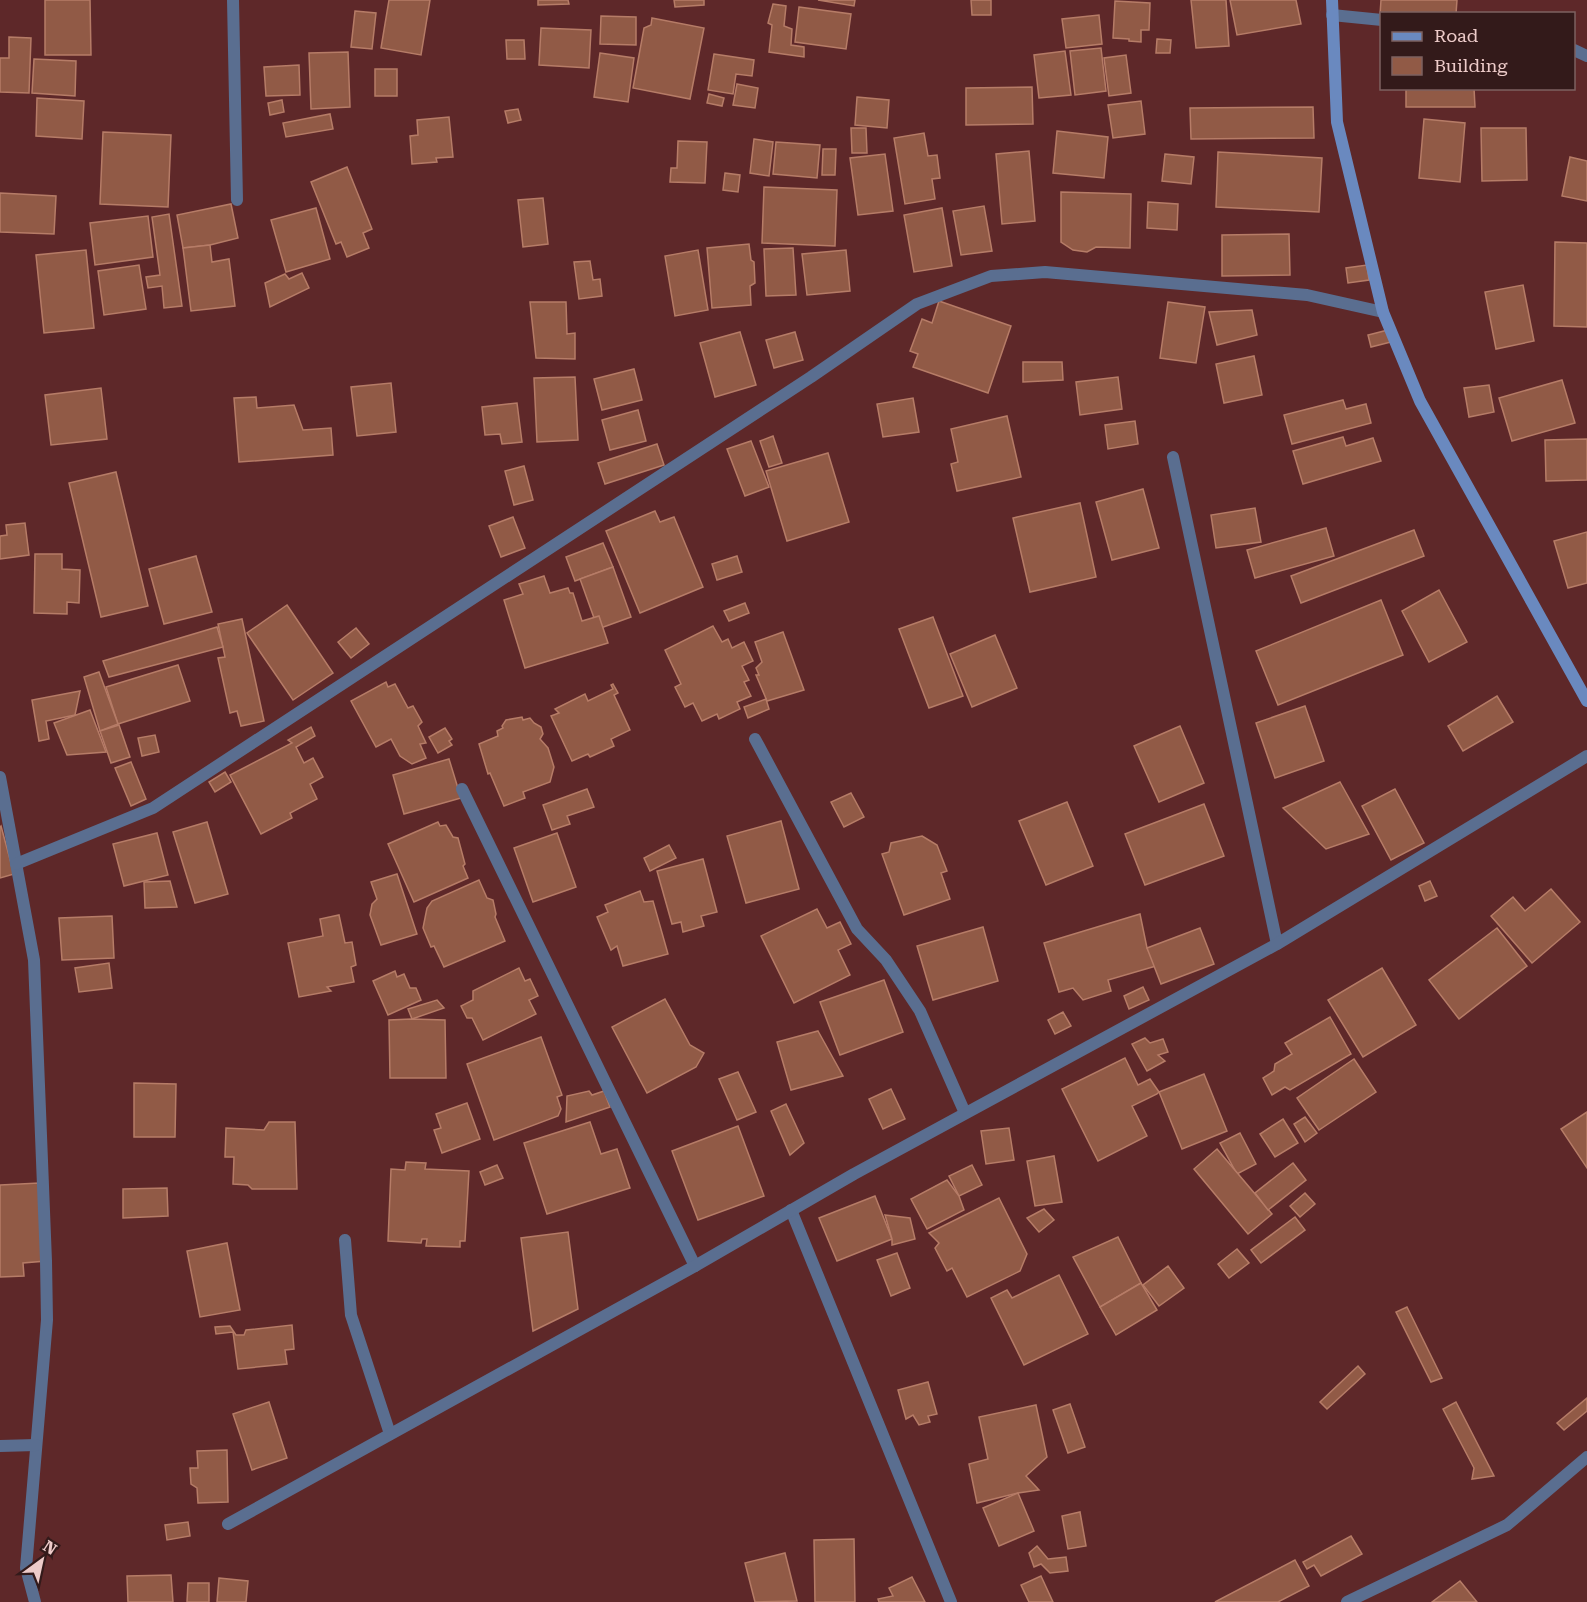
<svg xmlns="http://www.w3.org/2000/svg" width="1587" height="1602" font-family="'Roboto Serif',serif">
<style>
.building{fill:#915a46;stroke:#b67c67;stroke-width:1.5}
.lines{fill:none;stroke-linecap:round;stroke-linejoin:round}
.street{stroke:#5a6e90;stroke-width:12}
.secondary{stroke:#6a89bf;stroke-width:12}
</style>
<rect width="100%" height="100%" fill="#5e2829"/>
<g class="building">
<polygon points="45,0 90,0 91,55 45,55"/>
<polygon points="389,0 430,0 421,55 381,48"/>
<polygon points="538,0 568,0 569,4 538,5"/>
<polygon points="674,0 704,0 704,5 675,7"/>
<polygon points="818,0 855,0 854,6"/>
<polygon points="971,0 991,0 991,15 972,15"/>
<polygon points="1191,0 1226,0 1229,46 1196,48"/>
<polygon points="1230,0 1296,0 1301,24 1237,35"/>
<polygon points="1381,0 1457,0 1456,14 1382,14 1380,15"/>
<polygon points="1115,1 1150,3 1149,30 1141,30 1141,42 1129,41 1129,39 1113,38"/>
<polygon points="773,4 786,6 784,26 792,29 791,45 804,47 804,57 769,52 772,25 768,23"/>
<polygon points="799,7 851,14 846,49 795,42"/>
<polygon points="355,11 376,13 372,49 351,47"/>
<polygon points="1099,15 1102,44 1066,48 1062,19"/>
<polygon points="601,16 636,17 636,45 600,44"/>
<polygon points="652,18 704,28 690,99 633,88 644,28 651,25"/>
<polygon points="541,28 591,30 589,68 539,65"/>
<polygon points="9,37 31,38 29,93 0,92 0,58 9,58"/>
<polygon points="1157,39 1171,40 1170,53 1156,53"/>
<polygon points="506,40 524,40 525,59 507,59"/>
<polygon points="1101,48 1106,91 1075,95 1070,51"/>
<polygon points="1065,51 1071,95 1039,98 1034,55"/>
<polygon points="348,52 350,107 311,109 309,53"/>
<polygon points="600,53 634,58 628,102 594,97"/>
<polygon points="714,54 754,60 752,76 736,74 733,94 708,90"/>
<polygon points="1126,55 1131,93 1109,96 1104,58"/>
<polygon points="34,59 76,61 75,96 32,93"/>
<polygon points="299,65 300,95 266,96 264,67"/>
<rect x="375" y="69" width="22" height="27"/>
<polygon points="737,84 758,88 755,108 733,105"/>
<polygon points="1032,87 1033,124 966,125 966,88"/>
<polygon points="1406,88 1474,88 1475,107 1406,107"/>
<polygon points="709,94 724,98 722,106 707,103"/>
<polygon points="857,97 889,100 887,128 855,125"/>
<polygon points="37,98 84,101 82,139 36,136"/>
<polygon points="282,100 284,112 270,115 268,103"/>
<polygon points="1141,101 1145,134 1113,138 1108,105"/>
<polygon points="1313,107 1314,138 1191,139 1190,108"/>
<polygon points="518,109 521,120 508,123 505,111"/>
<polygon points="330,114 333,129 286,137 283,123"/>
<polygon points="449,117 453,157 436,158 437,162 412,164 410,136 418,135 417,120"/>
<polygon points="1424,119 1465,123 1460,182 1419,178"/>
<polygon points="851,128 866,128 867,153 852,153"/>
<polygon points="1481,128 1526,128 1527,180 1482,181"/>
<polygon points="1057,131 1108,137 1104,178 1053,173"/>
<polygon points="103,132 171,135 168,207 100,204"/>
<polygon points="924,133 928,156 937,155 940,178 932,179 935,199 905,204 894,138"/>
<polygon points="754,139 773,142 769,176 750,173"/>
<polygon points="678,141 707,142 705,183 670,182 671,168 677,168"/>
<polygon points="776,142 820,145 817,178 773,174"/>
<polygon points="823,149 836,149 835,175 822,175"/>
<polygon points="1029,151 1035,221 1002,224 996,154"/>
<polygon points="1218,152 1322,158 1319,212 1216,207"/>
<polygon points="885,154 893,211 858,215 850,158"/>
<polygon points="1165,154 1194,157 1191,184 1162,181"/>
<polygon points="1570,157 1587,161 1587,201 1562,196"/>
<polygon points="347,167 372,229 363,233 369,248 347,257 341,242 336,244 311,182"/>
<polygon points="725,173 740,175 738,192 723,190"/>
<polygon points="764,187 837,190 835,246 762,243"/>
<polygon points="1061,192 1131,194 1130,248 1096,247 1087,252 1073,250 1061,242"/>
<polygon points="0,193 56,196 54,234 0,232"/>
<polygon points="543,198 548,244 523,247 518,200"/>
<polygon points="1148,202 1178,204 1177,230 1147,228"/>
<polygon points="231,204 238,238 210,245 183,248 177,215"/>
<polygon points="984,206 992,251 961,255 953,211"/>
<polygon points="316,208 330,259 286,272 271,220"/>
<polygon points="942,208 952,266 914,272 904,215"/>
<polygon points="169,214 182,306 164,308 162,286 148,288 146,277 160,275 152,217"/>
<polygon points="148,216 153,257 95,265 90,223"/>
<polygon points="1289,234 1290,275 1222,276 1222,235"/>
<polygon points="1555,242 1587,243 1587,327 1554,326"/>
<polygon points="749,244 751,260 754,262 755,283 750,286 751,305 712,308 707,248"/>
<polygon points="210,245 212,262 229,259 235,306 191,311 183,248"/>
<polygon points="793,248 796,295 766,296 764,249"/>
<polygon points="86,250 94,328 44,333 36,255"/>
<polygon points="698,250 708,310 675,316 665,256"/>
<polygon points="846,250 850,291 807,295 802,254"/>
<polygon points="590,261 593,280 600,279 602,296 579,299 574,262"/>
<polygon points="139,265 146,309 104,315 98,271"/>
<polygon points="1367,265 1369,280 1348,283 1346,268"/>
<polygon points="302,273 309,288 270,307 265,283 285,274 289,279"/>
<polygon points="1523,285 1534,341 1496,349 1485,292"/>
<polygon points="939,301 1011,326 988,393 913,367 918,354 910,351 922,319 932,323"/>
<polygon points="530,302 566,302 567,334 575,333 575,359 536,358"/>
<polygon points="1168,302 1205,307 1196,363 1160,358"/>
<polygon points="1252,310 1257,335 1217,345 1209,312"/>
<polygon points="1388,330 1391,342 1371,347 1368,335"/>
<polygon points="740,332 756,385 715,397 700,343"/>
<polygon points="795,332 803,360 774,368 766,340"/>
<polygon points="1254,356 1262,395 1224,403 1216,364"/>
<polygon points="1023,362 1062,362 1063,380 1023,382"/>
<polygon points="634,369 642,400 602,410 594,379"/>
<polygon points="575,377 578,440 537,442 534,378"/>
<polygon points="1118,377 1122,409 1080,415 1076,382"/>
<polygon points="1562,380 1575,423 1512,441 1499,398"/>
<polygon points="391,383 396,432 357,436 351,387"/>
<polygon points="1489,385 1494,412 1469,417 1464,388"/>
<polygon points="101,388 107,439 51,445 45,395"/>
<polygon points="256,397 257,408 294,405 303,430 331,428 333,455 239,462 234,398"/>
<polygon points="913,398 919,432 883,437 877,404"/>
<polygon points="1343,400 1346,409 1366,404 1371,423 1292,444 1284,415"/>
<polygon points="517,403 522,442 502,444 500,434 485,435 482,407"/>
<polygon points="638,410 646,441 610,450 602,420"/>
<polygon points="1007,416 1021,477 957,491 951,464 958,462 951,429"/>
<polygon points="1135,421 1138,444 1108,449 1105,425"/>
<polygon points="773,436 782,463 769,467 760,441"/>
<polygon points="1343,437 1346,446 1373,438 1381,461 1303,484 1293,451"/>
<polygon points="1587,439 1587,480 1546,481 1545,440"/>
<polygon points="751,441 769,487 745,496 727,449"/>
<polygon points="657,444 664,465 605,484 598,463"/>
<polygon points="828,453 849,522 787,541 766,471"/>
<polygon points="524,466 533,500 514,505 505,471"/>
<polygon points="116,472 148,606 101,617 69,483"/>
<polygon points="1143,489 1159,548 1112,560 1096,502"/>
<polygon points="1080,503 1096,577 1030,592 1013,518"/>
<polygon points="1255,508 1261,542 1216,548 1211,515"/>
<polygon points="655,511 660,522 674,517 703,587 640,613 606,531"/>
<polygon points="513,517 525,548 501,557 489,526"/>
<polygon points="25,523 29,555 0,559 0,536 7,535 6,525"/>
<polygon points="1326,528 1334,556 1255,578 1247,550"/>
<polygon points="1414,530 1424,556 1301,603 1291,576"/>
<polygon points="1587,532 1587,583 1568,588 1554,541"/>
<polygon points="603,543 613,567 575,581 566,557"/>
<polygon points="35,554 62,554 62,569 80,570 79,603 67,602 67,614 34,613"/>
<polygon points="196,556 212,612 164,624 149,569"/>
<polygon points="737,556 742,572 717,580 712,564"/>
<polygon points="613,567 631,617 598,629 580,579"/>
<polygon points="544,576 550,593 568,588 570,593 573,593 582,621 599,616 608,643 525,668 504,600 523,594 519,584"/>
<polygon points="1439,590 1467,642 1429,662 1402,611"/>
<polygon points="1381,600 1403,655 1278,705 1256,651"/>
<polygon points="745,603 749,613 729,621 724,611"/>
<polygon points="287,605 333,673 293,700 247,633"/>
<polygon points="933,617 963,696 929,708 899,629"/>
<polygon points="242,619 264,721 241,726 237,711 230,713 218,658 225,657 218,624"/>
<polygon points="713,626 722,642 728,639 732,648 744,642 753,661 742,666 749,680 744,682 751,696 737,702 740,709 719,719 717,714 702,721 693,703 685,707 675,687 681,684 665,650"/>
<polygon points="217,627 223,647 109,677 103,661"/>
<polygon points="356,628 369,644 351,658 338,642"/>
<polygon points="783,632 804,690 767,701 756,675 759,675 756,668 762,662 755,642"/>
<polygon points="995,635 1017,688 972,707 950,654"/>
<polygon points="178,665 190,701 118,724 106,687"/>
<polygon points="99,672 118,724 100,731 84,677"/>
<polygon points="386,682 388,687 395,684 408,708 413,706 422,722 418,726 426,743 420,744 426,758 412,764 400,756 391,739 376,747 351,701"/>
<polygon points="613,684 618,693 614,695 630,730 611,739 614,746 590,757 588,754 572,761 551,716 559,713 555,709 585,694 588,701 613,689 611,685"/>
<polygon points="80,691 75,715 46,721 49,739 39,741 32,700"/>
<polygon points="1497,696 1513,722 1463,751 1448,726"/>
<polygon points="766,699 769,709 748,718 744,707"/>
<polygon points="1305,706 1324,761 1275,778 1256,723"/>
<polygon points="90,710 106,752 67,755 54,723"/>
<polygon points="522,717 523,720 530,718 534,723 541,727 543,734 540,739 548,748 554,767 550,782 523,792 525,798 504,806 490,773 488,774 479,744 498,736 497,731 503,728 502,726 506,720"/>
<polygon points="119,725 130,757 111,763 100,731"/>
<polygon points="1180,726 1204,783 1159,802 1134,746"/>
<polygon points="311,727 315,736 296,747 304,763 313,758 323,777 310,784 317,799 290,813 292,818 261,834 230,775 292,743 288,740"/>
<polygon points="445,728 452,739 449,741 452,745 438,753 429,737"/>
<polygon points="155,735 159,752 142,756 138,738"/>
<polygon points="449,759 461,798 404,814 393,775"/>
<polygon points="131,762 146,799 131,806 115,768"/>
<polygon points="225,772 231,782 215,792 209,782"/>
<polygon points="1340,782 1369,834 1326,849 1283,808"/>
<polygon points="587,789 594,807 567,816 570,824 552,830 543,805"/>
<polygon points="1395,789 1424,843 1391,860 1362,806"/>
<polygon points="851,793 864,817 844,827 831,802"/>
<polygon points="1067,802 1093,866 1046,885 1019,821"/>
<polygon points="1204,804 1224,856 1145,885 1125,834"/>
<polygon points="781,821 799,889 746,903 727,836"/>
<polygon points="207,822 228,894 195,903 173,832"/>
<polygon points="438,822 440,826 446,825 453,837 458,838 465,864 463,866 468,878 414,902 388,844"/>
<polygon points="1,826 14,874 0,878 0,827"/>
<polygon points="157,833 168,875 124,886 113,844"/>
<polygon points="557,833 576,887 533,902 514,848"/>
<polygon points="922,836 937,845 947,871 941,873 950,899 904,915 882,854 889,852 891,843"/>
<polygon points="669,845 676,858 650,871 644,858"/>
<polygon points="703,859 717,912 701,916 704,926 683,932 681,922 672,924 657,871"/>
<polygon points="397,874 417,934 381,945 370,915 372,904 377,899 371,882"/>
<polygon points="479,880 487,898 493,900 496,914 495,917 505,941 444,967 434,946 431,947 423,928 427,908 432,901"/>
<polygon points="170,881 177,907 145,908 144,882"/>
<polygon points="1430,881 1437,896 1425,901 1419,886"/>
<polygon points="1551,889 1580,922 1532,963 1491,916 1513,897 1525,911"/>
<polygon points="640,891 644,902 653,901 668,954 623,966 617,946 611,950 597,917 608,912 605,905"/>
<polygon points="817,909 827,928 840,922 851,944 838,950 850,975 794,1003 761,936"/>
<polygon points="1140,914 1147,948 1156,966 1108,980 1111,991 1083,1000 1073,988 1059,992 1044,943"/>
<polygon points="339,915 345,943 352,942 356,965 351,967 354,982 327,987 331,991 299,997 288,943 323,936 320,919"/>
<polygon points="112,916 114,958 62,960 59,918"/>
<polygon points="983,927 998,981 933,1000 917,946"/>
<polygon points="1200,928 1214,964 1161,984 1147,948"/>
<polygon points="1497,928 1527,966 1459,1019 1429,980"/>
<polygon points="109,963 112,988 79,992 75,968"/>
<polygon points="519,968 525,981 530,979 538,996 529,1000 536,1014 483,1040 472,1018 467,1018 461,1006 473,1000 473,991"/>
<polygon points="1382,968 1416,1025 1363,1057 1328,1000"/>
<polygon points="395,971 397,977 404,974 410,988 416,988 421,1000 388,1015 373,981"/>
<polygon points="884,980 903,1032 840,1055 820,1002"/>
<polygon points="1143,987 1149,1000 1129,1009 1124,996"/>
<polygon points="665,999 690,1045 704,1053 696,1067 647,1093 612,1027"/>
<polygon points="437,1000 444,1008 412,1019 408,1009"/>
<polygon points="1063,1012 1071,1026 1055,1034 1048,1020"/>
<polygon points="1330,1017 1351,1054 1290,1090 1285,1087 1272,1095 1263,1078 1274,1071 1275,1064 1292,1054 1285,1043"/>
<polygon points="412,1019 445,1020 446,1078 390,1078 389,1020"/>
<polygon points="818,1031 843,1076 791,1090 777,1042"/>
<polygon points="541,1037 562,1095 557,1097 561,1109 558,1116 494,1140 467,1064"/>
<polygon points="1145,1038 1150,1043 1163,1039 1168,1052 1158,1055 1165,1061 1147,1071 1132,1044"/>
<polygon points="1125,1058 1138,1085 1150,1079 1159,1092 1157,1094 1132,1106 1147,1136 1098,1161 1062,1089"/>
<polygon points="1354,1059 1376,1092 1319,1130 1297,1098"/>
<polygon points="738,1072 756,1112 737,1120 719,1079"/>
<polygon points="1204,1074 1227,1131 1182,1149 1159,1092"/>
<polygon points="134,1083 176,1084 175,1137 134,1137"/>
<polygon points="891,1089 905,1119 883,1129 869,1099"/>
<polygon points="589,1091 592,1095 604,1091 610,1107 566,1122 567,1096"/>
<polygon points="467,1103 480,1139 442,1153 434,1130 441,1128 436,1114"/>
<polygon points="786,1104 804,1143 790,1155 771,1111"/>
<polygon points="1587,1112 1587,1168 1561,1129"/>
<polygon points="1305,1117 1317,1133 1305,1142 1294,1124"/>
<polygon points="1283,1119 1298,1143 1275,1157 1260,1134"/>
<polygon points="269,1122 295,1122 297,1189 252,1189 248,1185 233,1184 234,1157 225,1157 226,1128 264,1130"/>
<polygon points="590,1122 601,1154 617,1149 630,1188 547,1214 524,1143"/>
<polygon points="738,1126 764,1196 698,1220 672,1151"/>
<polygon points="1009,1128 1014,1160 986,1164 981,1131"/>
<polygon points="1240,1133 1256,1164 1237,1174 1220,1143"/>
<polygon points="1217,1149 1272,1214 1248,1234 1194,1169"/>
<polygon points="1054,1156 1062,1202 1035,1206 1027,1161"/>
<polygon points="406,1162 426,1163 425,1169 469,1171 465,1241 460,1241 460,1247 426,1246 427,1239 422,1239 421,1243 388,1241 391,1169 405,1170"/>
<polygon points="1293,1163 1306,1180 1268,1210 1255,1193"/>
<polygon points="497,1165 503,1178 485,1185 480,1172"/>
<polygon points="972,1165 982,1185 959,1196 949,1176"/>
<polygon points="947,1180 959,1196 964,1210 927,1229 911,1199"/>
<polygon points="39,1183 46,1261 23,1263 24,1276 0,1277 0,1185"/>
<polygon points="167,1188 168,1216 123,1218 123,1189"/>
<polygon points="1305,1193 1315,1204 1300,1217 1290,1206"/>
<polygon points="875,1196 892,1239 837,1261 819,1218"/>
<polygon points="999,1198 1027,1254 1020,1271 967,1297 952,1268 947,1271 935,1248 939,1243 929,1233"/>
<polygon points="1044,1209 1054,1220 1039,1232 1027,1218"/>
<polygon points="885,1215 910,1218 915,1239 892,1245 892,1239"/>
<polygon points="1295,1217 1305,1230 1261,1263 1251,1250"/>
<polygon points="568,1232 578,1309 533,1331 521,1238"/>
<polygon points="1118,1237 1141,1283 1100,1307 1073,1257"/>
<polygon points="227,1243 240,1310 200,1317 187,1251"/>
<polygon points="1237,1249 1249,1263 1229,1278 1218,1264"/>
<polygon points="897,1253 910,1288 891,1296 877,1260"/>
<polygon points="1168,1266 1184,1288 1159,1306 1143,1285"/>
<polygon points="1059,1275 1088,1334 1024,1365 991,1298 1007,1290 1012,1298"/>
<polygon points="1141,1283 1157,1310 1116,1335 1100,1307"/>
<polygon points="1407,1307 1442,1378 1431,1382 1396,1312"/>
<polygon points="292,1325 294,1349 285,1350 287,1364 238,1369 233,1332 216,1334 215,1327 230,1326 236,1335 244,1335 246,1330"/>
<polygon points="1358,1366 1365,1374 1327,1409 1320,1402"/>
<polygon points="928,1382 937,1414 928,1416 930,1422 919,1425 913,1415 906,1419 898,1390"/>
<polygon points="1587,1398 1587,1411 1564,1430 1557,1423"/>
<polygon points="269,1402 287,1458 252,1470 233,1414"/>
<polygon points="1456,1402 1494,1476 1472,1479 1474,1468 1443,1409"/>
<polygon points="1070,1404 1085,1447 1068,1453 1053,1410"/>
<polygon points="1036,1405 1047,1457 1026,1476 1039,1490 1018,1493 977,1503 969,1464 988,1459 979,1417"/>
<polygon points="227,1450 228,1502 198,1503 197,1488 191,1484 190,1468 198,1468 197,1451"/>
<polygon points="1018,1493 1034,1531 999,1546 983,1508"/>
<polygon points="1080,1512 1086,1546 1068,1549 1062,1516"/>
<polygon points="188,1522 190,1536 167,1540 165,1525"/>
<polygon points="1351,1536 1362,1554 1321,1576 1314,1565 1307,1569 1303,1562"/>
<polygon points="854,1539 855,1602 815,1602 814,1540"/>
<polygon points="1037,1546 1048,1559 1066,1557 1068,1571 1050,1573 1041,1564 1034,1567 1029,1553"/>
<polygon points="785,1553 797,1601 755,1602 745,1563"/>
<polygon points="1295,1560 1309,1586 1278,1602 1215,1602"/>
<polygon points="171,1575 173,1602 128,1602 127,1576"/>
<polygon points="1041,1576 1053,1602 1029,1602 1021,1585"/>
<polygon points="912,1577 925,1602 879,1602 878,1599 893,1596 889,1588"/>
<polygon points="219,1578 248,1581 246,1602 217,1602"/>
<polygon points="1460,1581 1477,1602 1432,1602"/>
<polygon points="188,1583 209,1583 209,1602 187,1602"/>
</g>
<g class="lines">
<g class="street">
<polyline points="233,0 237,200"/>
<polyline points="1332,15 1382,20"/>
<polyline points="1574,50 1587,56"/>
<polyline points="1173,457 1277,944"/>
<polyline points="755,739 857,929 886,960 920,1011 965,1113"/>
<polyline points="0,777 34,960 46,1261 47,1320 26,1568 35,1602"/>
<polyline points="462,789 695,1266"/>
<polyline points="16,864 153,808 811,377 917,304 991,276 1045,272 1307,295 1383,312"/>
<polyline points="791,1210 951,1602"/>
<polyline points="345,1240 351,1315 390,1434"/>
<polyline points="0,1446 36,1445"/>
<polyline points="228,1524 695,1266 854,1174 1277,944 1587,756"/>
<polyline points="1347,1602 1507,1525 1587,1457"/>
</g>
<polyline class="secondary" points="1332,0 1337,122 1383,312 1420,401 1587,701"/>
</g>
<rect x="1380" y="12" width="195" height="78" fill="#331a1a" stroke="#7d6160" stroke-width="1.5"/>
<rect x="1392" y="32" width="30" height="9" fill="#6a89bf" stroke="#7d6160" stroke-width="1.5"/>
<text x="1434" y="42" font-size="18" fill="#edcbc9">Road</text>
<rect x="1392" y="57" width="30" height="18" fill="#915a46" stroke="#7d6160" stroke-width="1.5"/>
<text x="1434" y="72" font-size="18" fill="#edcbc9">Building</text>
<g transform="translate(42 1560) rotate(33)" stroke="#331a1a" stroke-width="4.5" paint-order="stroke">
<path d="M0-4.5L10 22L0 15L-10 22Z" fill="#edcbc9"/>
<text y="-9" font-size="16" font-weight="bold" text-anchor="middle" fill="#edcbc9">N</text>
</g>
</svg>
